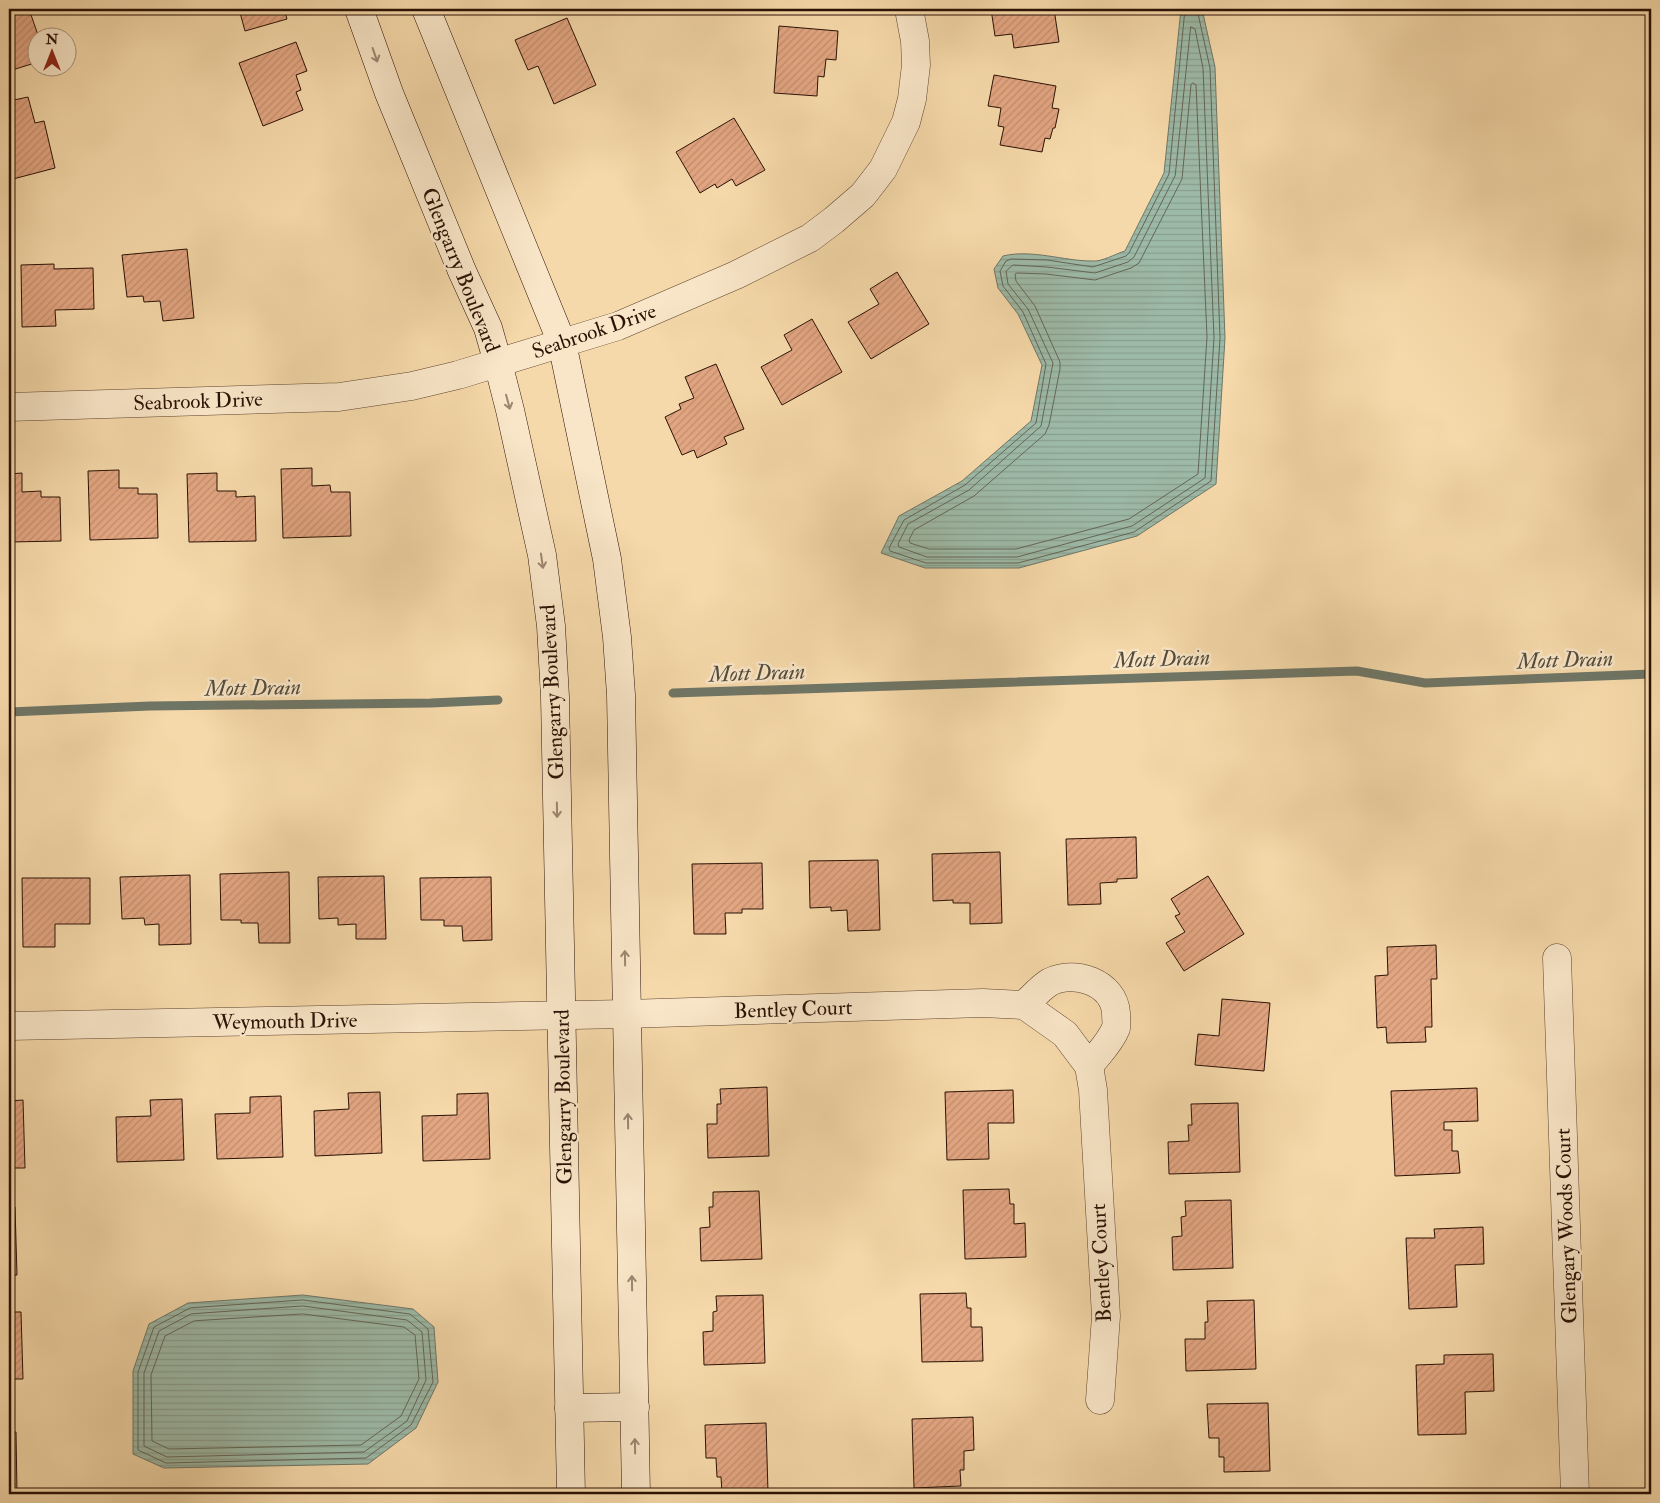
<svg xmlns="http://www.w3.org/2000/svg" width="1660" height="1503" font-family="'IM FELL Double Pica',serif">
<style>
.water{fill:url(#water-rules);stroke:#6f7666}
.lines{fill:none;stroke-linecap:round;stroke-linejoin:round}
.shore{stroke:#646656;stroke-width:1}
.stream{stroke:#6f7666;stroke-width:9}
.building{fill:url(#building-hatch);stroke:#2a1104}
.street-casing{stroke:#5d432e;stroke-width:29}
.secondary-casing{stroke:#2a1104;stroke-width:29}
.street{stroke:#f9e6c8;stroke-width:28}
.secondary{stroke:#f9e6c8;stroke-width:28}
.oneway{stroke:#9c8670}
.labels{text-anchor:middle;stroke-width:5;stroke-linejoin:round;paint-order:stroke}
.street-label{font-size:21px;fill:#2a1104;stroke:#f9e6c8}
.water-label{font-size:22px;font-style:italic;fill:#524c3d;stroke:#f9e6c8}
</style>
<defs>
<pattern id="water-rules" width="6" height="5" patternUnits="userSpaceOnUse" patternTransform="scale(1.25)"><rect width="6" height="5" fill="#9dbaa8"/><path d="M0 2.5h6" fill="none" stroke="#879f8f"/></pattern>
<pattern id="building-hatch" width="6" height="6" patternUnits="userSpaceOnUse" patternTransform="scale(1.25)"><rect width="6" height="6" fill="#e3a682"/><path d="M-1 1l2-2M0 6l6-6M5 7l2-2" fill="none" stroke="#c38e6f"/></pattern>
</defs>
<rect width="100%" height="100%" fill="#f6d9aa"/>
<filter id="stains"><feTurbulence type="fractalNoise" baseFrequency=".004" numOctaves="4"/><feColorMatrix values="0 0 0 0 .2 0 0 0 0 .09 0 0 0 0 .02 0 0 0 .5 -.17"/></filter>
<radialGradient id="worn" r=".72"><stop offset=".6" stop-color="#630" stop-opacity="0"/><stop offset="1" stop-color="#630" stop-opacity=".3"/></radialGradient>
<g class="water">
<path d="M 1181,9 L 1202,9 L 1215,67 L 1225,338 L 1216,484 L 1137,536 L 1019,568 L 925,568 L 881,553 L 899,516 L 962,481 L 1031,421 L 1042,365 L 1018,314 L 998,288 L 994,269 L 1003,256 C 1032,249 1063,261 1092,261 C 1102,262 1115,254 1125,251 L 1164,173 Z"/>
<polygon points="303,1295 413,1309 434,1327 438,1382 416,1428 368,1464 164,1468 133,1454 133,1371 149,1324 188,1303"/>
</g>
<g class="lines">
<g class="shore">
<polyline points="1185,9 1169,174 1129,253 1126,256 1093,267 1047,260 1011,259 1006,261 1000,271 1003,286 1023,312 1046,364 1036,423 965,485 904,520 889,548 890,551 926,563 1018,563 1134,532 1211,481 1220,338 1210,68 1197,9"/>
<polygon points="1191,27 1195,29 1203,68 1214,338 1205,478 1132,526 1017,557 927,557 899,547 898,544 908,524 969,490 1041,426 1053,363 1028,309 1008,284 1006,271 1013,265 1047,267 1095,273 1128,262 1134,257 1175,176"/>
<polygon points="1193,83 1196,85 1207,337 1198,474 1129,519 1016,549 929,549 910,543 909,540 914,530 974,496 1045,434 1049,425 1060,369 1060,362 1035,306 1016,281 1015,274 1017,273 1046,274 1095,280 1131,268 1139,263 1182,179 1191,85"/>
<polygon points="303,1300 410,1314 428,1329 433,1382 411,1425 366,1458 166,1463 138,1450 138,1372 154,1327 190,1308"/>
<polygon points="303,1306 407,1320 422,1332 426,1380 407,1421 364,1452 167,1457 144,1446 144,1373 159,1331 191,1314"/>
<polygon points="303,1314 404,1327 415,1335 419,1379 401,1416 361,1445 169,1449 152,1441 151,1375 165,1336 194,1321"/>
</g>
<g class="stream">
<polyline points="673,693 1357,671 1425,683 1651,674"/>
<polyline points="9,712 150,706 431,703 498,700"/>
</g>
</g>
<g class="building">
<polygon points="9,9 29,9 39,38 38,62 9,71"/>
<polygon points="239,9 284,9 287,19 245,31"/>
<polygon points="991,9 1054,9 1059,42 1014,48 1012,34 995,36"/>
<polygon points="567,18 596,85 554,104 538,66 528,70 515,40"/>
<polygon points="779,26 838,31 836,60 826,59 824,77 818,76 817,96 774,93"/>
<polygon points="296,42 307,71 296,75 301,90 296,92 303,110 263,126 239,63"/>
<polygon points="994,75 1056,86 1052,108 1059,109 1055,128 1053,128 1050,139 1045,138 1042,152 1000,145 1004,127 998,126 1001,108 988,106"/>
<polygon points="28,97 35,123 44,121 55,168 13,179 9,166 9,101"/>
<polygon points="734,118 765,170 736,186 732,179 717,188 715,184 700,193 676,152"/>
<polygon points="187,249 194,318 163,321 160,301 144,302 143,296 127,297 122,255"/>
<polygon points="54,264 54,269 93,268 94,309 55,310 56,326 22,327 21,265"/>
<polygon points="897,272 929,324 871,359 848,322 879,304 870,289"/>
<polygon points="812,319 842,372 782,405 761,367 792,350 784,335"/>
<polygon points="716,364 744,429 724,437 727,444 697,458 694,450 682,455 665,417 681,409 679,404 694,398 685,377"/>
<polygon points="312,468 312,486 330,485 331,492 350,492 351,536 283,538 281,469"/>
<polygon points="119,470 119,488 138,488 138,494 157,494 158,538 90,540 88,471"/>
<polygon points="22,473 22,492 41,491 41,497 60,497 61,541 9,542 9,474"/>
<polygon points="217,473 217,491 236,491 236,497 255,496 256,541 189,542 187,474"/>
<polygon points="1136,837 1137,878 1117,879 1117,882 1100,883 1101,904 1068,905 1066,839"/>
<polygon points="1000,852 1002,923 970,924 970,903 953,903 953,900 933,901 932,854"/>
<polygon points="878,860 880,930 848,931 847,910 831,911 831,907 810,908 809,861"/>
<polygon points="762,863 763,909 742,909 742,913 725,913 726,934 694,934 692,864"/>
<polygon points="289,872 290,943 259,943 258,923 241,923 241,920 221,920 220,874"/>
<polygon points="190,875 191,944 159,945 159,924 145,925 144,918 122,919 120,877"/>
<polygon points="384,876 386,939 356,939 356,924 338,925 338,918 319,919 318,877"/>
<polygon points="1208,876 1244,934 1184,971 1166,943 1185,932 1175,916 1180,914 1171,899"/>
<polygon points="491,877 492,940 463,941 462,926 444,926 444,920 421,920 420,878"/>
<polygon points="22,878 90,878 90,924 55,924 55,947 23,947"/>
<polygon points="1436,945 1437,979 1431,979 1432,1027 1425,1027 1426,1042 1387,1043 1386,1027 1377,1028 1375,976 1388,975 1387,947"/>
<polygon points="1222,999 1270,1003 1264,1071 1195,1065 1198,1034 1219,1036"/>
<polygon points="767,1087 769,1156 708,1158 707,1124 717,1124 717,1104 721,1104 720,1089"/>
<polygon points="1477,1088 1478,1121 1444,1122 1444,1130 1452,1130 1452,1151 1458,1151 1460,1173 1395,1176 1391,1091"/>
<polygon points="1013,1090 1014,1123 988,1123 989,1159 947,1160 945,1092"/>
<polygon points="380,1092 382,1153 315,1156 314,1111 349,1109 348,1093"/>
<polygon points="488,1093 490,1159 423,1161 422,1116 457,1115 457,1094"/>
<polygon points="281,1096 283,1157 217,1159 215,1114 250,1113 250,1097"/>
<polygon points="182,1099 184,1160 117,1162 116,1117 151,1116 150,1100"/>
<polygon points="23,1100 25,1168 9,1168 9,1101"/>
<polygon points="1238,1103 1240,1172 1169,1174 1168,1142 1189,1141 1188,1125 1192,1125 1191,1104"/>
<polygon points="1009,1189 1010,1204 1014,1204 1014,1224 1025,1223 1026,1257 965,1259 963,1190"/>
<polygon points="759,1191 762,1259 701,1261 700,1228 710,1227 709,1207 713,1207 713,1192"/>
<polygon points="1231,1200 1233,1268 1173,1270 1172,1237 1182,1236 1181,1217 1186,1216 1185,1201"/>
<polygon points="9,1207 15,1207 17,1275 9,1276"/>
<polygon points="1483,1227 1484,1264 1455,1265 1457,1307 1409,1309 1406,1238 1435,1238 1434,1229"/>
<polygon points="966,1293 967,1308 971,1308 971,1327 982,1327 983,1361 922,1362 920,1294"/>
<polygon points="763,1295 765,1363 704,1365 703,1332 713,1331 713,1312 717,1311 716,1296"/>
<polygon points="1254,1300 1256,1369 1186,1371 1185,1339 1205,1339 1205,1322 1208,1322 1207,1301"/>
<polygon points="9,1312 21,1312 23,1379 9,1379"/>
<polygon points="1493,1354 1494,1391 1465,1392 1466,1434 1418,1435 1416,1365 1444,1364 1444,1355"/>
<polygon points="1268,1403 1270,1471 1224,1472 1224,1457 1219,1457 1219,1438 1209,1438 1207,1404"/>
<polygon points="973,1417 974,1450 964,1451 964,1470 960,1470 961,1486 914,1488 912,1419"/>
<polygon points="766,1423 768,1492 722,1493 721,1477 717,1477 716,1458 706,1458 705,1425"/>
<polygon points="9,1432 16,1432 17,1494 9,1494"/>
</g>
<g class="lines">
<defs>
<g id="street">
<polyline points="9,407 339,397 412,386 458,375 618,326 736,275 810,238 834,220 863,195 883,169 906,122 912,99 916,65 915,41 909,9"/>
<polyline points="1557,958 1575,1494"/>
<path d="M 1024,1005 C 1032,998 1041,987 1050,982 C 1075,969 1114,983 1116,1013 C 1116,1018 1117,1024 1116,1028 C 1110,1043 1098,1054 1089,1066"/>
<polyline points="9,1026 626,1014 983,1003 1024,1005 1065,1034 1089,1066 1093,1090 1106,1316 1100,1400"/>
</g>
<g id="secondary">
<polyline points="359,9 389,93 462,271 488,328 498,363 510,410 542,555 551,626 555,697 571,1494"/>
<polyline points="426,9 562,343 607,559 617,637 621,695 636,1494"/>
<polyline points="569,1408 635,1407"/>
</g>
</defs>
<use href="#street" class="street-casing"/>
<use href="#secondary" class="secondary-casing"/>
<use href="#street" class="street"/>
<use href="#secondary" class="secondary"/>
</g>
<defs><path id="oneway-shaft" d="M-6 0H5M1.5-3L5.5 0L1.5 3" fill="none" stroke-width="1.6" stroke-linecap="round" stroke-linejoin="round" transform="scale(1.25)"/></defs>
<g class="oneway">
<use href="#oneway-shaft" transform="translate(375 55) rotate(71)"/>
<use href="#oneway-shaft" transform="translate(508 402) rotate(75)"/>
<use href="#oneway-shaft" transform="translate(542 561) rotate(82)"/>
<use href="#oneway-shaft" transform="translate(557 810) rotate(89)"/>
<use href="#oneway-shaft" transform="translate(625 958) rotate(-91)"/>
<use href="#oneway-shaft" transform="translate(628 1121) rotate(-91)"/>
<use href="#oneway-shaft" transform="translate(632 1283) rotate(-91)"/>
<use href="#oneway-shaft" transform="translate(635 1446) rotate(-91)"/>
</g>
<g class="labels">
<g class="street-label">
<text transform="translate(461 270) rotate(68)" y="7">Glengarry Boulevard</text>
<text transform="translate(594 331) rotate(-19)" y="7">Seabrook Drive</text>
<text transform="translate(198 401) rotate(-2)" y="7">Seabrook Drive</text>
<text transform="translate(552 692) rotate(-93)" y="7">Glengarry Boulevard</text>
<text transform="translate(793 1009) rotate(-2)" y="7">Bentley Court</text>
<text transform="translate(285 1021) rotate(-1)" y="7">Weymouth Drive</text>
<text transform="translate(563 1097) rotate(-91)" y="7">Glengarry Boulevard</text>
<text transform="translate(1566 1226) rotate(-92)" y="7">Glengary Woods Court</text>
<text transform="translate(1101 1263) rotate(-93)" y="7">Bentley Court</text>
</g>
<g class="water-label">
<text transform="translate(1162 658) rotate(-2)" y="8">Mott Drain</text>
<text transform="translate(1565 659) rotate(-2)" y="8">Mott Drain</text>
<text transform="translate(757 672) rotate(-2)" y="8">Mott Drain</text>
<text transform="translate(253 687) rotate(-1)" y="8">Mott Drain</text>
</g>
</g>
<rect width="1660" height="1503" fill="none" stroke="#f6d9aa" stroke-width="30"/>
<rect x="10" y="10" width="1640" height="1483" fill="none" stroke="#2a1104" stroke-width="2.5"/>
<rect x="15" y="15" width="1630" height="1473" fill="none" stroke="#2a1104"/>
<g transform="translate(52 52)"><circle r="24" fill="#f9e6c8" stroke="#a6917a"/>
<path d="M0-4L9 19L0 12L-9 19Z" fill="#8f2418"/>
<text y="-8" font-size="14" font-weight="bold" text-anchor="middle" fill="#2a1104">N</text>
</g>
<rect width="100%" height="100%" filter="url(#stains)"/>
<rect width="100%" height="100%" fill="url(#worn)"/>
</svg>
